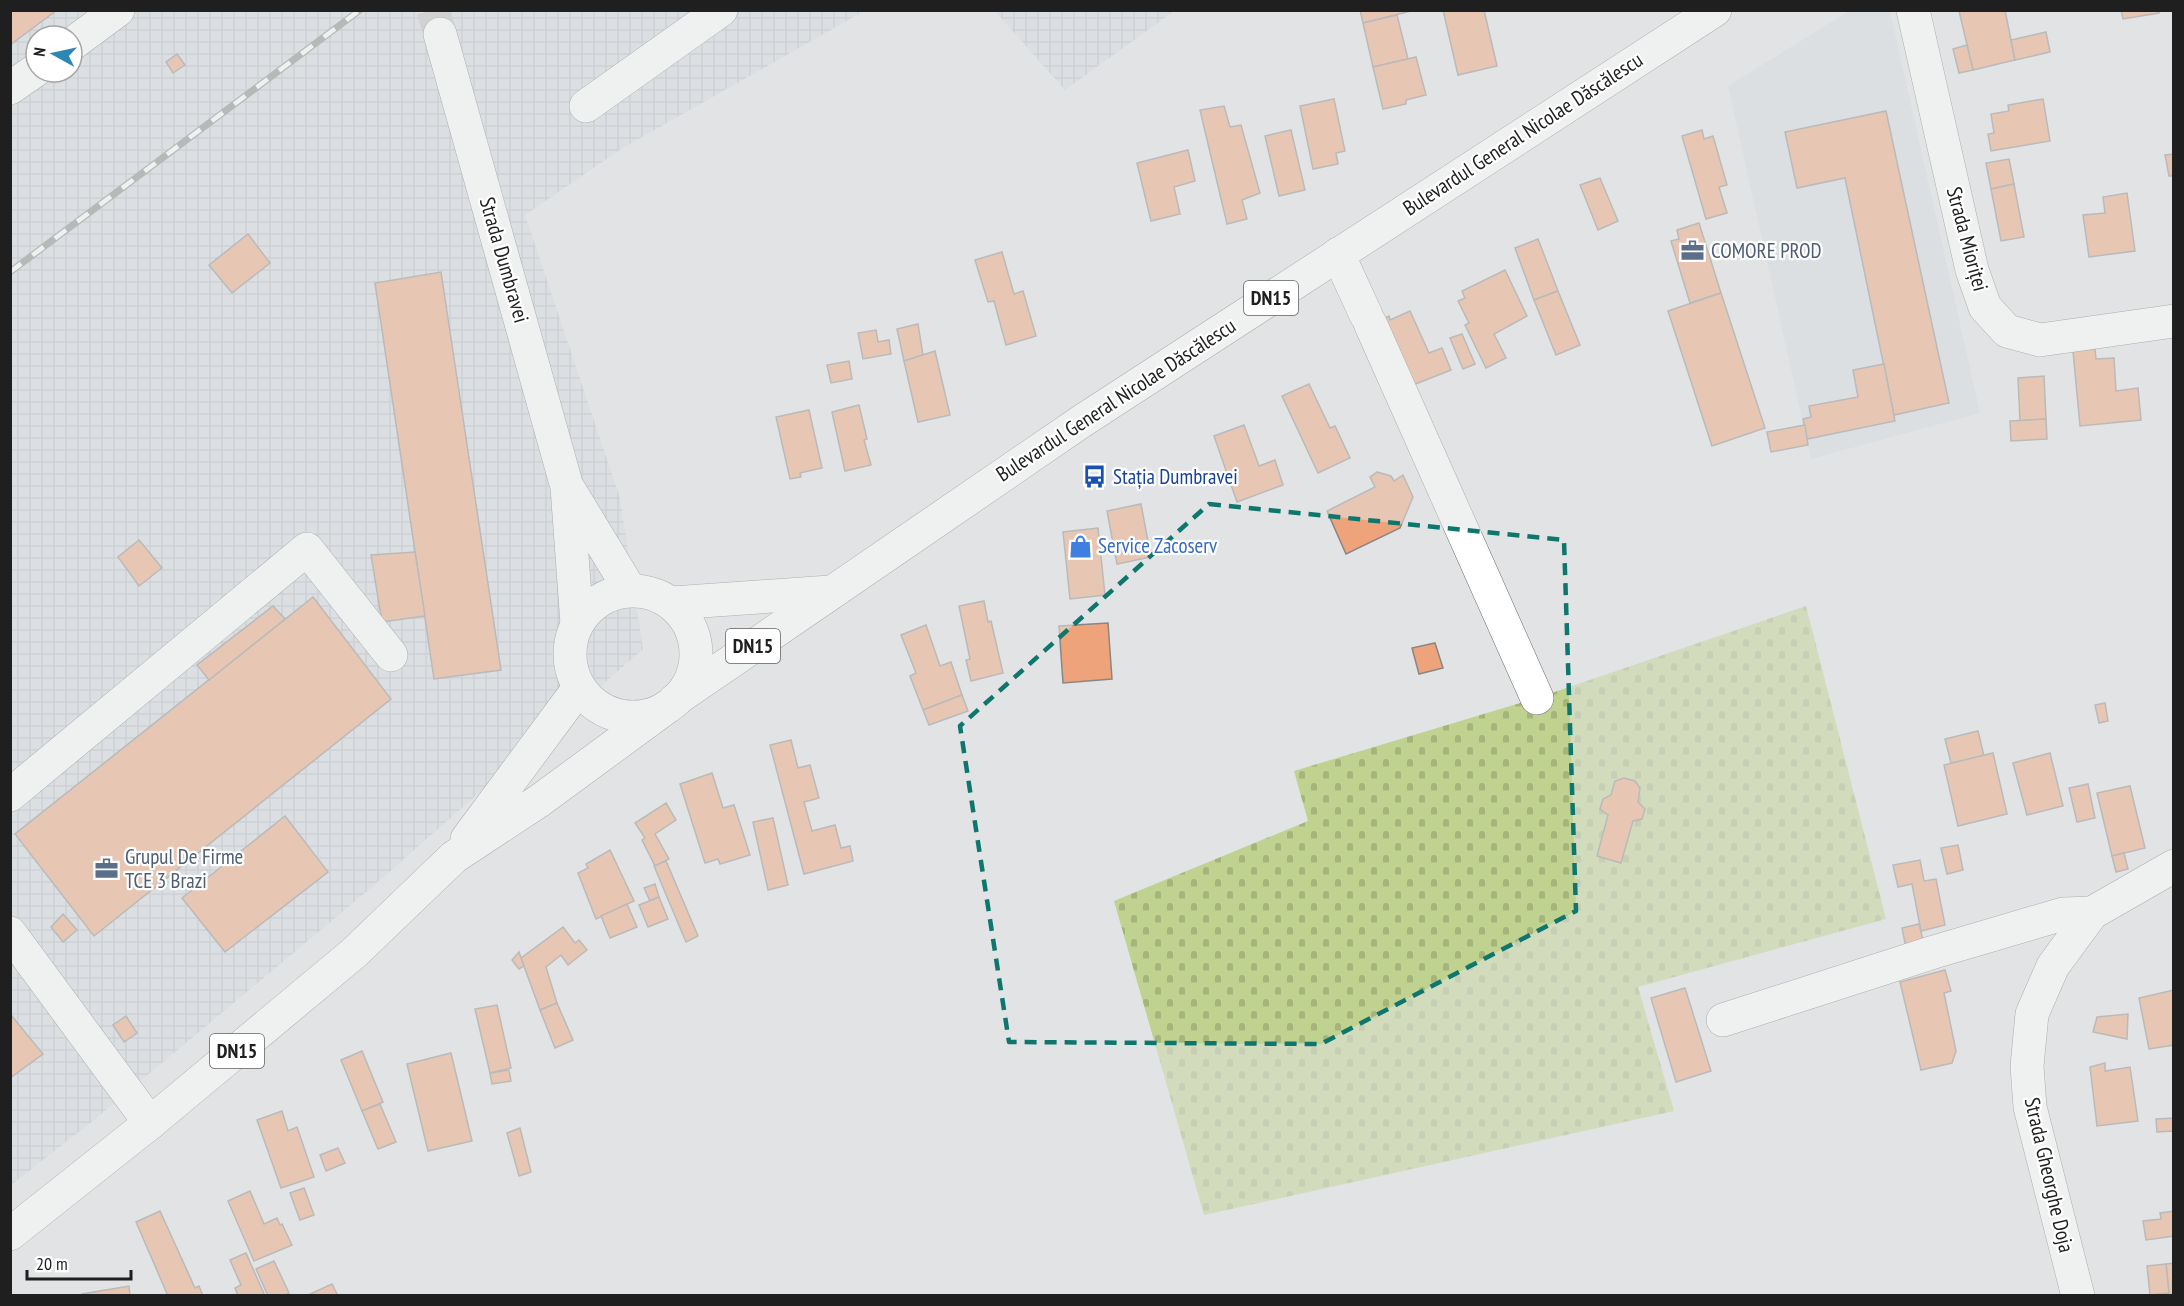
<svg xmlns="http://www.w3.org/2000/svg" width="2184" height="1306" font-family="'PT Sans Narrow',sans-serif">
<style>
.built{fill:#d3d9e1}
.industrial{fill:url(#industrial-grid);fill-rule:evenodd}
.cemetery{fill:url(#cemetery-stones)}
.building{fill:#eea37a;stroke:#888786;stroke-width:1.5}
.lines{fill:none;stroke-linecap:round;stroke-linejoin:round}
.minor-tunnel{stroke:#bbbcbd;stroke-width:33;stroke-dasharray:33 16;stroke-linecap:butt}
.minor-casing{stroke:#6c6d6e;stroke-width:34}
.major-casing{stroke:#6c6d6e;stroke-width:34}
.minor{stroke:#fff;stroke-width:33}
.major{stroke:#fff;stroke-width:33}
.rail-casing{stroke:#848586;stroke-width:7}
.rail{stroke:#fff;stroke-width:4.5;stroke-dasharray:14;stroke-linecap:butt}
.marked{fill:none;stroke:#0f766e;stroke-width:4.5;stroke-dasharray:12 8;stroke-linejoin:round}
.labels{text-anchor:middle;stroke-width:4.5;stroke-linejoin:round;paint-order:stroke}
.shield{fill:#fff;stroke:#626263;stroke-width:1.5}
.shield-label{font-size:20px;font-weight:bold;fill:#1f1f20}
.street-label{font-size:21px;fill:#1f1f20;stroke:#fff}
.service-label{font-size:21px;fill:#4e5e75;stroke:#fff;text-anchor:start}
.transit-label{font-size:21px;fill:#164399;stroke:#fff;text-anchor:start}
.shop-label{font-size:21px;fill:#366cbe;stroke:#fff;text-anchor:start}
</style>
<defs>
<pattern id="industrial-grid" width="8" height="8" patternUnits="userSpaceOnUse" patternTransform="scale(1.5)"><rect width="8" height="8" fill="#d3d9e1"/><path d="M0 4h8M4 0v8" fill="none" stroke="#b5bac1"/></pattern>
<pattern id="cemetery-stones" width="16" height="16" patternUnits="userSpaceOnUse" patternTransform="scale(1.5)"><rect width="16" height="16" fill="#bfd28f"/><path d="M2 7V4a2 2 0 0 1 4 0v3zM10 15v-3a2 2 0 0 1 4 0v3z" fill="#a4b47b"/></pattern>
</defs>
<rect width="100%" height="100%" fill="#e2e3e4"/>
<polygon class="built" points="1849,11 1890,11 1980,413 1811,459 1728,86"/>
<g class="industrial">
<path d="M 11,11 L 864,11 L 621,149 L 525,215 L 620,498 L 643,649 L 372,887 L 94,1120 L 11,1185 ZM 36,36 L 72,36 L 72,72 L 36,72 Z"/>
<polygon points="995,11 1174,11 1065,90"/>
</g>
<polygon class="cemetery" points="1806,606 1886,919 1638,987 1674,1111 1204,1215 1114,901 1308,821 1294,771 1537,698"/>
<g class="building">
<polygon points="10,10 57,10 10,45"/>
<polygon points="1360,10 1415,10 1363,23"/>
<polygon points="1443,10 1484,10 1497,66 1458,75"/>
<polygon points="2005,10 2015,60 1973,70 1959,11"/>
<polygon points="2121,10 2159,10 2159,13 2123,19"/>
<polygon points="1397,15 1408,59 1373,67 1363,23"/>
<polygon points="2046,32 2050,52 2015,60 2011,40"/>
<polygon points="1967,45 1973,70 1959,73 1953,49"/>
<polygon points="177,54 185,65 173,73 166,62"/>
<polygon points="1416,57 1426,95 1406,100 1406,104 1383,109 1373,67"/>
<polygon points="1334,99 1345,151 1336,153 1338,164 1313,169 1300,106"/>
<polygon points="2043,99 2050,141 1991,151 1988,134 1994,133 1991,114 2009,111 2008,105"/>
<polygon points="1224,106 1230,127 1241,125 1260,193 1242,200 1247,219 1227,224 1200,110"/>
<polygon points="1886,111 1949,403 1894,415 1845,178 1797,188 1785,132"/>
<polygon points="1291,130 1305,190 1279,196 1265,136"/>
<polygon points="1702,130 1704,139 1713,136 1727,185 1719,187 1727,213 1706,219 1682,136"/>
<polygon points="1188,150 1195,181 1174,187 1180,214 1151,221 1137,163"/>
<polygon points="2174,154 2174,176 2169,176 2165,155"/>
<polygon points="2009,159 2014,184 1991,189 1986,163"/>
<polygon points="1600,178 1618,221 1598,230 1580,185"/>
<polygon points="2014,184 2024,237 2001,241 1991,189"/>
<polygon points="2127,193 2135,251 2089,257 2083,215 2105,213 2103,197"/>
<polygon points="1699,223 1721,293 1690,303 1671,241 1679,239 1677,230"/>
<polygon points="248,234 270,263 232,293 209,265"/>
<polygon points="1538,239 1558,291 1534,300 1515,248"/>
<polygon points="1002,252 1014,294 1023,291 1036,336 1006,345 994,301 988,302 975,260"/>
<polygon points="1505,270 1527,316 1494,334 1506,358 1486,368 1465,325 1469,323 1458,301 1465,298 1462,291"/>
<polygon points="441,272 501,670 434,679 375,283"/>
<polygon points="1558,291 1580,345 1556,355 1534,300"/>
<polygon points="1721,293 1765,428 1712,446 1668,311"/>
<polygon points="1410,311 1429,353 1442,348 1451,370 1408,387 1379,321 1389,316 1390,320"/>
<polygon points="918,324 923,355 904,361 897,329"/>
<polygon points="876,330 878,342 889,340 891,354 863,359 858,333"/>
<polygon points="1462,334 1475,364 1463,369 1450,338"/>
<polygon points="2095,349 2096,359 2114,358 2116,391 2138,388 2141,420 2080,426 2073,351"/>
<polygon points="935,351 950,415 918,422 904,361"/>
<polygon points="849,361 852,379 831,383 827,365"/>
<polygon points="1884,364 1895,421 1807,439 1803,419 1811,417 1809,406 1858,397 1853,370"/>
<polygon points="2044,376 2046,419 2020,421 2018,378"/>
<polygon points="1309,384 1330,428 1335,426 1350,458 1318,473 1282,396"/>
<polygon points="859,405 867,439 864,440 871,465 845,471 832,412"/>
<polygon points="809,410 822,468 800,473 801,477 790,479 776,417"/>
<polygon points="2046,419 2047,439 2011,441 2010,421"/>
<polygon points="1244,425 1259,466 1275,460 1283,485 1237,502 1214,436"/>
<polygon points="1805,425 1808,445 1771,452 1767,432"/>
<polygon points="1377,472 1391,476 1394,481 1403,475 1413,497 1400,528 1346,554 1327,511 1375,487 1370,477"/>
<polygon points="1141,504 1151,557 1117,564 1107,511"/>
<polygon points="1098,528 1105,595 1070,599 1063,532"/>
<polygon points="139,540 162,568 139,586 118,557"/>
<polygon points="415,552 425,616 382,622 371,555"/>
<polygon points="313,597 391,699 94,936 15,834"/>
<polygon points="984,601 988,622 991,621 1003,673 971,681 966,660 970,659 959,606"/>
<polygon points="273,606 285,619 209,680 197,665"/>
<polygon points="1108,623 1112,679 1063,683 1059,626"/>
<polygon points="926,625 940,666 951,662 962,695 923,710 910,676 916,673 901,635"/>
<polygon points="1435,643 1443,668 1419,674 1412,648"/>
<polygon points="962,695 968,711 929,725 923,710"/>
<polygon points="2105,703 2108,721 2099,723 2095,705"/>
<polygon points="1978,731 1984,756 1951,763 1945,739"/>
<polygon points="791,740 798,768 810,765 819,798 804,802 812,831 835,825 841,848 850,846 853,861 804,874 770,745"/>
<polygon points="1993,753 2007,814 1958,826 1944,765"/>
<polygon points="2050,753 2063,806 2027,815 2013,763"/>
<polygon points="712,773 723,808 734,805 750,855 720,864 718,859 705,863 680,784"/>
<polygon points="1624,778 1635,781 1640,788 1638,802 1645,809 1642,819 1633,821 1621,863 1597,856 1608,815 1600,809 1603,799 1611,795 1615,781"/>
<polygon points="2088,784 2095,818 2077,822 2069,788"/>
<polygon points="2130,786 2145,848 2112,856 2097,793"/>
<polygon points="666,803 676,820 655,834 669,859 655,866 642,840 645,838 635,823"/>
<polygon points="285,816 328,872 225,952 182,898"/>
<polygon points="773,818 788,885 768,890 753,822"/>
<polygon points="1958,845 1963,870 1947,874 1941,848"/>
<polygon points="610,850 634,901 596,919 578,873 588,868 586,864"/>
<polygon points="2124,853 2128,869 2116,872 2112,856"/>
<polygon points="1920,860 1924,881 1936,879 1945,925 1921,931 1912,884 1898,887 1893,865"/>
<polygon points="666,861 698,936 686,942 654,866"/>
<polygon points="655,884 659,897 650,901 644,888"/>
<polygon points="659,897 668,919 648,927 639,905"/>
<polygon points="627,904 637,927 610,938 601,916"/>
<polygon points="63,914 77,930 63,942 51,927"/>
<polygon points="1919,924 1924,944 1906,948 1902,928"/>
<polygon points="563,927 575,943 579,940 587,950 568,965 561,955 546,967 557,1003 540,1010 521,958"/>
<polygon points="519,952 524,966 519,969 512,960"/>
<polygon points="1945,970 1951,991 1944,993 1956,1051 1952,1063 1921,1070 1900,982"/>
<polygon points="1685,988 1711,1071 1676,1082 1651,998"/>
<polygon points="2174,990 2174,1045 2149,1049 2139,998"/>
<polygon points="557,1003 573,1040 555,1048 540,1010"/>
<polygon points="497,1005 511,1068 490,1073 475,1009"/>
<polygon points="2128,1014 2127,1039 2093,1032 2097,1017"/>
<polygon points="11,1015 43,1054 10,1078 10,1016"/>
<polygon points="126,1016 137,1033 124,1042 113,1025"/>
<polygon points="362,1051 383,1102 362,1111 341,1060"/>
<polygon points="451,1053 472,1141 428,1151 407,1064"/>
<polygon points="2105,1063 2105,1071 2130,1067 2138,1121 2097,1126 2090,1067"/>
<polygon points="509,1070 511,1081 492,1084 490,1073"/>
<polygon points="380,1104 396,1142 378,1149 362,1111"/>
<polygon points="282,1111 288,1131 297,1127 314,1177 281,1188 257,1120"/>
<polygon points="2174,1118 2174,1131 2157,1132 2156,1119"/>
<polygon points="520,1128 531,1172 519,1176 507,1133"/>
<polygon points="338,1148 345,1163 326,1171 320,1155"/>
<polygon points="304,1188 314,1215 300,1220 290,1193"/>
<polygon points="250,1191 264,1224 277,1218 280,1225 282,1224 292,1245 254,1261 228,1201"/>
<polygon points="160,1211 195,1288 199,1286 203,1296 168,1296 136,1222"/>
<polygon points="2174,1211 2174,1236 2146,1240 2143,1221 2161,1219 2160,1213"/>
<polygon points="246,1253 265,1296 238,1296 235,1288 241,1285 230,1260"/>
<polygon points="274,1261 289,1293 284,1296 268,1296 256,1269"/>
<polygon points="2174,1263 2174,1296 2169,1296 2166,1264"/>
<polygon points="2166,1264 2169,1293 2150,1295 2147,1266"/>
<polygon points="332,1284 338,1296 311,1296 310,1294"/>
<polygon points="129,1286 130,1296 82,1296 82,1294"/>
</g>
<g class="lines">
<polyline class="minor-tunnel" points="433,10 440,34"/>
<defs>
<g id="minor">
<polyline points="1913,10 1972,270 1985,307 2007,331 2040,340 2174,321"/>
<polyline points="440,34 567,487 577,624"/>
<polyline points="72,44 118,10"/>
<polyline points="10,88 36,70"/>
<polyline points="586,106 721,10"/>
<polyline points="1338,254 1366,315"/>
<polyline points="1370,323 1537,698"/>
<polyline points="570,491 630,590"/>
<polyline points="10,795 307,549 391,655"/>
<polyline points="10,933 150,1123"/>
<polyline points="1723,1020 1934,952 2063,914 2092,913"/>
<polyline points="2078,1296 2030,1107 2027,1066 2032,1014 2053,966 2092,913 2174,866"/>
</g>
<g id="major">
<circle cx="633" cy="654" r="63"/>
<polyline points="672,603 830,592"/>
<polyline points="675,700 1082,421 1715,10"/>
<polyline points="467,839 579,688"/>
<polyline points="10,1234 150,1123 354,953 454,857 539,801 667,707"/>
</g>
</defs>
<use href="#minor" class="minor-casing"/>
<use href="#major" class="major-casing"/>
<use href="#minor" class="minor"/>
<use href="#major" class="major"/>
<defs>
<polyline id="rail" points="10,272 360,10"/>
</defs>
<use href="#rail" class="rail-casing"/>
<use href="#rail" class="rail"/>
</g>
<path d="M0 0H2184V1306H0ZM 1209,504 L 1564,540 L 1576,911 L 1321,1044 L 1009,1042 L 960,726 Z" fill="#e2e3e4" fill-opacity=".55" fill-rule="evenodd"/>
<path class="marked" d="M 1209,504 L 1564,540 L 1576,911 L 1321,1044 L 1009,1042 L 960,726 Z"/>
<defs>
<symbol id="office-bare" viewBox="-9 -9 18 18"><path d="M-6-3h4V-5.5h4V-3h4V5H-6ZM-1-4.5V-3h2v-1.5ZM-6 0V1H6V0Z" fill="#5c6f8a" stroke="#fff" stroke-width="2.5" paint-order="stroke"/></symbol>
<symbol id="bus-bare" viewBox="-9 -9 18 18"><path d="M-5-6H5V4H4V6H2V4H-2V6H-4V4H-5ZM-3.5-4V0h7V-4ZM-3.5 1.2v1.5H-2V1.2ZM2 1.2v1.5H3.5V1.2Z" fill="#1a4fb4" stroke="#fff" stroke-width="2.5" paint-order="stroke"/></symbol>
<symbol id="shop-bare" viewBox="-9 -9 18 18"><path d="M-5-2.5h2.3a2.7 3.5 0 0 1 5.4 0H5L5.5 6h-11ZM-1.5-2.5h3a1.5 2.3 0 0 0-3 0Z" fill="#3f7fe0" stroke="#fff" stroke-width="2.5" paint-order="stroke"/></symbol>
</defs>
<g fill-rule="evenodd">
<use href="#office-bare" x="1676" y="234" width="33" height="33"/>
<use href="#bus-bare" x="1078" y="460" width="33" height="33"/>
<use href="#shop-bare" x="1064" y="530" width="33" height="33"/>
<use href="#office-bare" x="90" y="852" width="33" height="33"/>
</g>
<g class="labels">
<g class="shield">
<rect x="1244" y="281" width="54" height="34" rx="4.5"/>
<rect x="726" y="629" width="54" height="34" rx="4.5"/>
<rect x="210" y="1034" width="54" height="34" rx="4.5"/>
</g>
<g class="shield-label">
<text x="1271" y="305">DN15</text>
<text x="753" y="653">DN15</text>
<text x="237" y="1058">DN15</text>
</g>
<g class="street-label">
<text transform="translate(1523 134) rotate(-33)" y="7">Bulevardul General Nicolae Dăscălescu</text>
<text transform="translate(1967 239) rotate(75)" y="7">Strada Mioriței</text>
<text transform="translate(504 260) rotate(74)" y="7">Strada Dumbravei</text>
<text transform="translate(1116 400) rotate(-33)" y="7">Bulevardul General Nicolae Dăscălescu</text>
<text transform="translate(2049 1175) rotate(77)" y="7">Strada Gheorghe Doja</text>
</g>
<g class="service-label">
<text x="1711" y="258">COMORE PROD</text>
<text x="125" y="864">Grupul De Firme<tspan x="125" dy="24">TCE 3 Brazi</tspan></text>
</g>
<g class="transit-label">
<text x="1113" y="484">Stația Dumbravei</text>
</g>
<g class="shop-label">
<text x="1098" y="553">Service Zacoserv</text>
</g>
</g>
<rect width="2184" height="1306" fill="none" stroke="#1f1f20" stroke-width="24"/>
<g transform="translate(54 54) rotate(278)"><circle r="28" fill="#ffffff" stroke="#a5a5a6" stroke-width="1.5"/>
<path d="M0-4.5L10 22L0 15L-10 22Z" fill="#2d87b5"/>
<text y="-9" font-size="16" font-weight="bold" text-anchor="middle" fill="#1f1f20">N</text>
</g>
<path d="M27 1270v9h104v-9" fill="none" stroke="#1f1f20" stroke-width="3"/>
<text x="36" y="1270" font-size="18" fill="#1f1f20" stroke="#ffffff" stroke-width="4.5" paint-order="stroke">20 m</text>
</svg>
